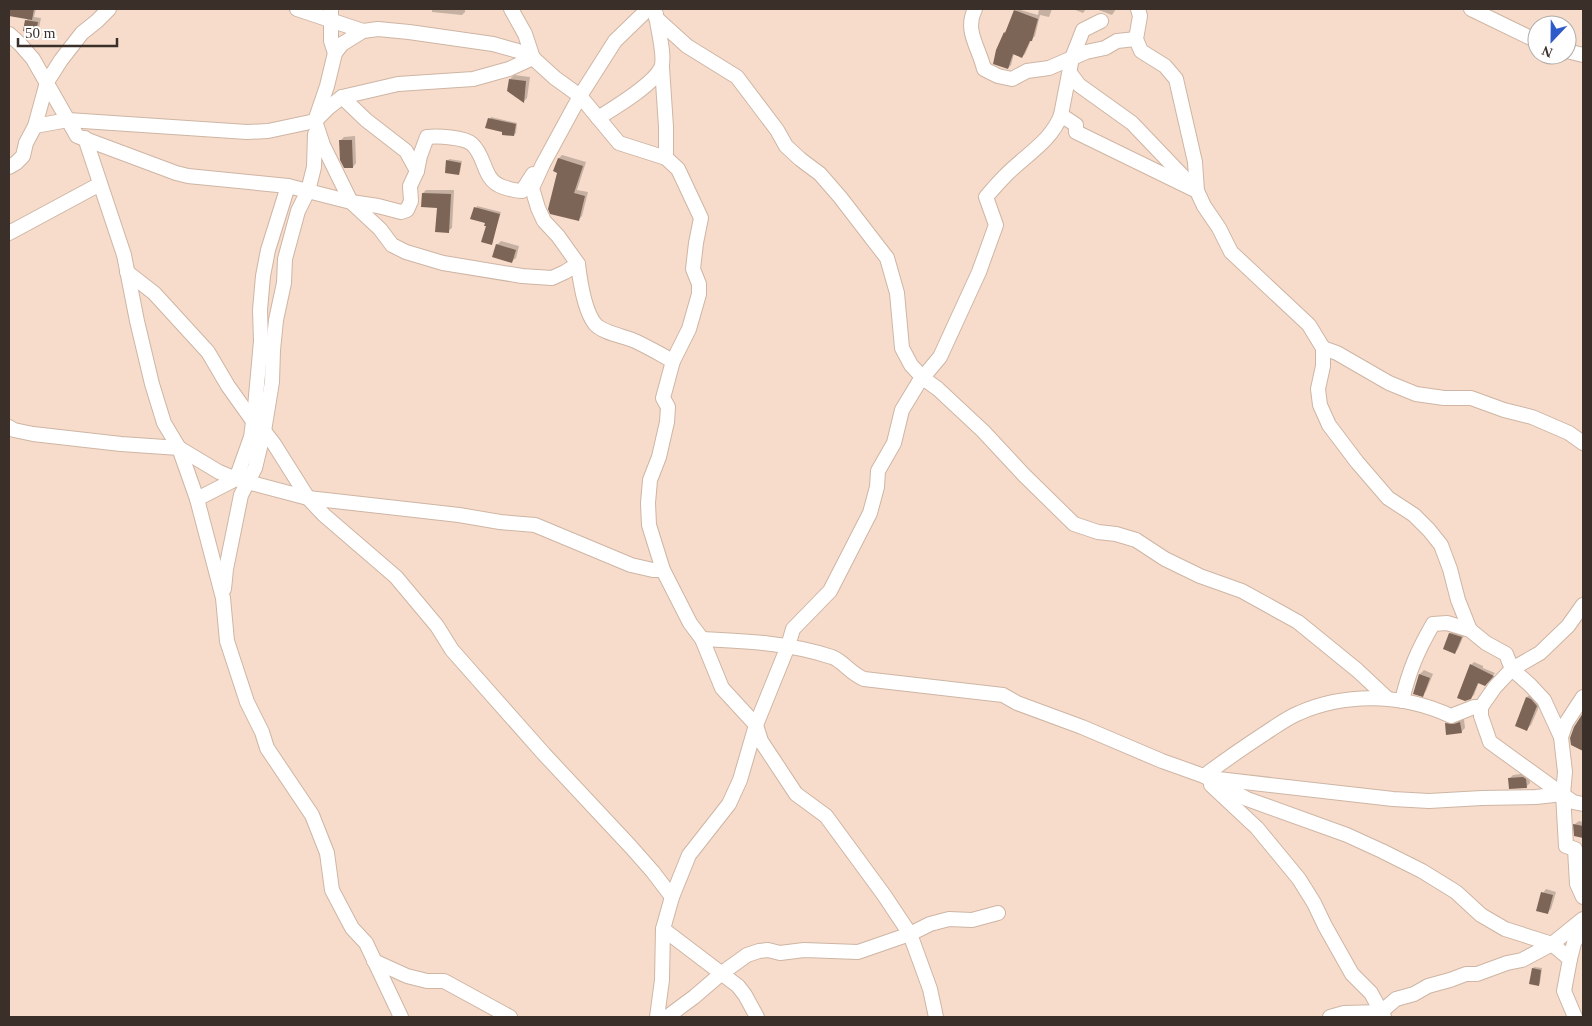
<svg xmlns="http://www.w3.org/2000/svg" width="1592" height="1026" font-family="'Times New Roman',serif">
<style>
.shadow{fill:#0003}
.building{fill:#7c6556}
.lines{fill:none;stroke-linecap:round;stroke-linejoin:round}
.street-casing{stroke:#ceb5a4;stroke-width:16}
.street{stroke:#fff;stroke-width:14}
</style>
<rect width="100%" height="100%" fill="#f7dccb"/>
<g class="shadow">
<polygon points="9,9 36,9 34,17 41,18 39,28 36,31 25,30 27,20 28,18 9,15"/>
<polygon points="432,9 465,9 465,12 462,15 432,12"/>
<polygon points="1017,9 1038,15 1039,9 1052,9 1049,17 1040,15 1035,36 1031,40 1025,54 1022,57 1014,54 1011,65 1008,68 1005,33"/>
<polygon points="1073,9 1086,9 1083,13"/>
<polygon points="1096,9 1116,9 1112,15"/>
<polygon points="514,75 530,77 527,98 524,101 510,79"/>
<polygon points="491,117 517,123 516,133 514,135 487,127"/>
<polygon points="355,136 356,163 353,167 340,141 344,137"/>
<polygon points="562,155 586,162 577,190 588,192 582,216 579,219 558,172 559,158"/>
<polygon points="449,159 462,161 460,172 459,174 448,161"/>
<polygon points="426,190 454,190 452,228 448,231 438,206 423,193"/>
<polygon points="477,206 501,212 491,244 486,223 472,218"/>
<polygon points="501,241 519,246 516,258 512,261 497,245"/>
<polygon points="1454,630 1465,633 1458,649 1454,653 1450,633"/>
<polygon points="1474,662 1483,666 1483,668 1495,673 1485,685 1479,682 1474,695 1471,698 1471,665"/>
<polygon points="1424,670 1433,674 1426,691 1422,695 1420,674"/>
<polygon points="1531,694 1541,702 1531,725 1527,729 1527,697"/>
<polygon points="1464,719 1465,728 1461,732 1447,724 1450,720 1458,721"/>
<polygon points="1528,773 1529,775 1530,783 1526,787 1509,779 1513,775"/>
<polygon points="1579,821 1583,822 1583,837 1575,835 1575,824"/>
<polygon points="1546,889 1556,892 1551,909 1547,913 1543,893"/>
<polygon points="1534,967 1542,968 1540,983 1539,984 1533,969"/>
</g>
<g class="building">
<polygon points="9,9 34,9 32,20 9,16"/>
<polygon points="1014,10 1038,19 1032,41 1030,41 1022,58 1013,54 1008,69 993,64 996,50 1004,32 1005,33"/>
<polygon points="25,20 38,22 36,33 23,31"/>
<polygon points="509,79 526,81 524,103 507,91"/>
<polygon points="488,118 516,124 514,136 502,135 502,132 485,128"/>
<polygon points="339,140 352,140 353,168 344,168 340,160"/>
<polygon points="558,158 583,166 574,193 585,196 579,221 550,214 548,209 557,173 553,171"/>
<polygon points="446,160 461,163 459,175 445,173"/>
<polygon points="422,193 451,194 449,233 435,232 437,208 421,207"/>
<polygon points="474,207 500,214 492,245 481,242 486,226 484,226 485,223 470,219"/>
<polygon points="496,244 516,250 512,263 492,257"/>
<polygon points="1449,633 1462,637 1455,654 1443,649"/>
<polygon points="1470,664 1494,676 1485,686 1478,683 1471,699 1465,701 1457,698"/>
<polygon points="1419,674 1430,678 1423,697 1413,694"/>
<polygon points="1526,697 1531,699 1537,706 1527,731 1515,726"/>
<polygon points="1583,713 1583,751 1571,745 1570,738 1574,727"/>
<polygon points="1460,722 1462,733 1446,735 1445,723 1454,724"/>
<polygon points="1523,777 1526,779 1527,788 1509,789 1508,778"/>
<polygon points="1573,824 1583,826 1583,838 1574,836"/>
<polygon points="1541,892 1553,895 1548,914 1536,911"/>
<polygon points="1532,968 1541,970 1539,986 1529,984"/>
</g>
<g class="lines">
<defs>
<g id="street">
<polyline points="297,9 363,31"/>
<polyline points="331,9 331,41 335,53"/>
<path d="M 975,9 C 964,31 979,47 984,69 L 998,76 L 1012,79 L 1027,71 L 1049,68 L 1086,52 L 1105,48 L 1117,41 L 1136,39"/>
<polyline points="1138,9 1140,16 1136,39 1141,51 1165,66 1176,79 1195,162 1197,191 1204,206 1219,228 1231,252 1309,325 1323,348 1323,366 1318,389 1320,405 1329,425 1357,462 1388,498 1414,515 1429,530 1441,545 1450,569 1458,600 1470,630"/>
<polyline points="1471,9 1537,41"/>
<polyline points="656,18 687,46 737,77 777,130 786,146 800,159 820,174 840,197 887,258 897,293 902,348 911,365 923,378 938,389 983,431 1024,475 1074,524 1098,532 1116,534 1136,540 1165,559 1200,576 1242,591 1298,622 1357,670 1387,698"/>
<polygon points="378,29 409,32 493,44 518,51 533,58 555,78 580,96 543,164 532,188 538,208 544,221 558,236 578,264 565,272 552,278 522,276 443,263 406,252 392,245 380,229 351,202 323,145 315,121 327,86 335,53 342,44 363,31"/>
<path d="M 9,34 L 20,44 L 33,59 L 77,136 L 176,173 L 188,176 L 288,186 L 351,202 L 378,206 L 401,212 L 407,210 L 411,201 L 410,186 L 417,171 L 420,156 L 427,137 C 438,136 464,137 472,144 C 487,158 482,180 503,187 C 509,189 515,191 522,191 L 533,174"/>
<polyline points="1567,51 1583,55"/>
<polyline points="662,67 666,127 666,158"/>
<polyline points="342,97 366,120 406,151 417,171"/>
<polyline points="1061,115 1076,125 1076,132 1197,191 1132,123 1079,85 1070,73"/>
<path d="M 598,118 C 614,108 653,85 661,68 C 666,57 657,27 656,14"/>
<polyline points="35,126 68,120 247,132 268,131 315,121 328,108 342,97 398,84 473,79 509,69 533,58 525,34 511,9"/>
<polyline points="85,138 124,255 137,321 152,384 164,423 179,448 197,499"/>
<polyline points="9,167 16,163 23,156 26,143 35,126 47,82 61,60 82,33 97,21 109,9"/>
<polyline points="288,186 268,250 263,276 260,310 261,341 255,407 251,437 236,479 197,499 223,598 227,641 247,702 262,732 267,748 312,815 327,853 332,890 352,928 366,943 401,1017"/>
<polyline points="9,233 100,184"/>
<path d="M 578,264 C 580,281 584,310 595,324 C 603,333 624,336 635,341 C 648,347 660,354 673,361 L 689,329 L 699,294 L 699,284 L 693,269 L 696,243 L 701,218 L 678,169 L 666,158 L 619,143 L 580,96 L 615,41 L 648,9"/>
<path d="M 127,272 L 154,293 L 208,352 L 228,386 L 253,421 L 264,431 L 274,444 L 308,498 L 324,515 L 396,577 L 437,626 L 452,650 L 544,754 L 631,847 L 653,872 L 672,897 L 689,855 L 729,804 L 740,780 L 756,725 L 788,646 L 793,629 L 830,591 L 870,513 L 877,487 L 878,471 L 894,443 L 902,410 L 919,382 L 940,357 L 979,272 L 996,225 L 986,197 C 992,190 998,183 1005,176 C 1024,156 1051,142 1061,115 L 1072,58 L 1083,30 L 1101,21"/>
<polyline points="1323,348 1337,353 1389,383 1416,394 1444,398 1471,398 1504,410 1532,417 1569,433 1583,443"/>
<polyline points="673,361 663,398 668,407 667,422 659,457 650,480 648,503 649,525 663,570 690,623 702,639 722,688 756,725 761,741 796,794 826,816 884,895 910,934 930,989 936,1017"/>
<polyline points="9,427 14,430 33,434 121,444 179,448 219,472 236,479 308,498 459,515 500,522 535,525 631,565 653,570 663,570"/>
<polyline points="224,589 226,569 241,495 255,468 264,431 272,382 273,350 276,320 284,283 285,259 298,211 308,191 314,167 315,134"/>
<path d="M 702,639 C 746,641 790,643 832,657 C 843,661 850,673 864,679 L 1003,695 L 1017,703 L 1082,727 L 1162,761 L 1204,776 L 1247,799 L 1347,835 L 1382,851 L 1422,871 L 1456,892 L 1481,915 L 1505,929 L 1552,944 L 1570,959 L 1564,991 L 1575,1017"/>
<polyline points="1583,697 1566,723 1561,737 1565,772 1563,794 1566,846 1575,849 1577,884 1583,897"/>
<path d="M 1402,701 C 1409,670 1418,650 1433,624 L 1447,623 L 1470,630 L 1486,643 L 1506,654 L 1512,669 L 1495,687 L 1481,707 L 1481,716 L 1490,742 L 1573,802 L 1583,804"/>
<polyline points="1561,737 1544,700 1530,685 1512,669 1540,653 1568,626 1583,605"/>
<path d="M 1204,776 C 1225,760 1247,745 1270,730 C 1279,724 1289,717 1299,713 C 1347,692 1404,694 1451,716 L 1474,707 L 1481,707"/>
<polyline points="1218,779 1393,799 1429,801 1482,798 1536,797 1563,794"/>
<polyline points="1211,785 1257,828 1299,879 1314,903 1325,926 1352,974 1371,993 1384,1017"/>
<polyline points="672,897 663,929 738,986 745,995 757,1017"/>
<polyline points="1570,959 1574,943 1583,927"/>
<polyline points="374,961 407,976 427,981 444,981 510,1017"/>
<polyline points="657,1017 662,980 663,929"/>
<polyline points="667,1017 694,997 722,973 747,955 759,951 768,950 780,953 804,950 858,952 910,934 930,924 949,919 972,920 998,913"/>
<polyline points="1330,1017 1344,1013 1381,1012 1396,999 1414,994 1428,986 1450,980 1466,974 1477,974 1507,963 1522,960 1552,944 1583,919"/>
</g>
</defs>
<use href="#street" class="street-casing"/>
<use href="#street" class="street"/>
</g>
<rect width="1592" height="1026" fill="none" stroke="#3a3029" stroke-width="20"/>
<g transform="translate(1552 40) rotate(202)"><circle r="24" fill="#ffffff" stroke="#b0aca9"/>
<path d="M0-4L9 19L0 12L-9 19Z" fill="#2f5ac9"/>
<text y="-8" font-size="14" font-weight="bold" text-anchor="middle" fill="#3a3029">N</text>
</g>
<path d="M18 38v8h99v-8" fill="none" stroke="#3a3029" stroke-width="2.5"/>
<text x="25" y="38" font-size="15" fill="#3a3029" stroke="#ffffff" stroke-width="4" paint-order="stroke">50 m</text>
</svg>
